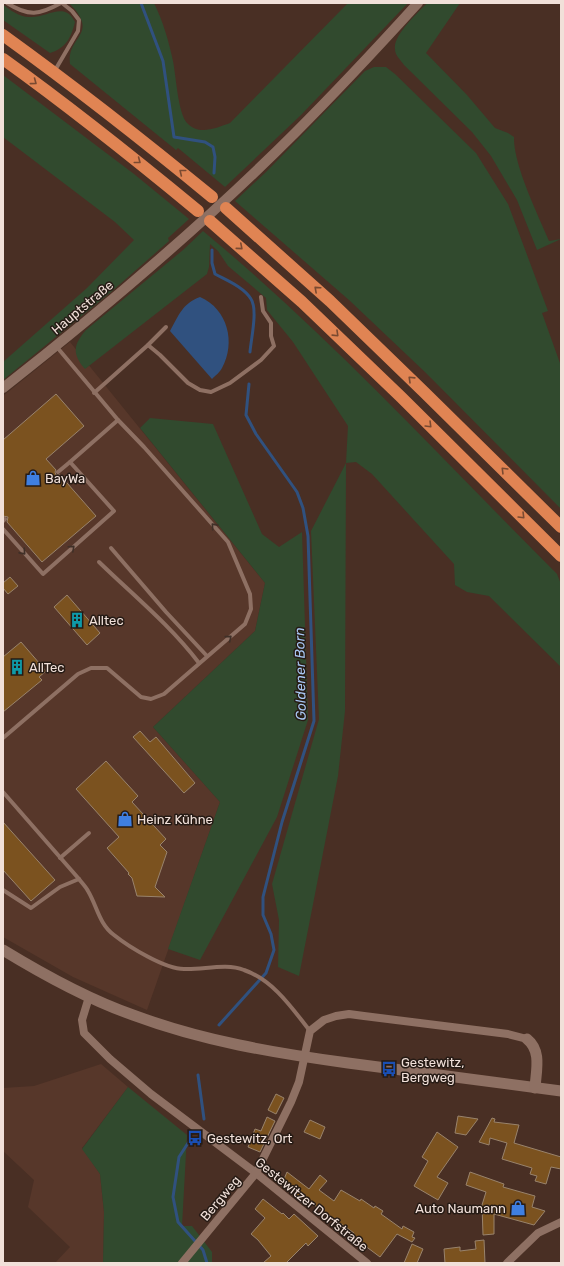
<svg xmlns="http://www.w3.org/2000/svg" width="564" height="1266" font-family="Rubik,sans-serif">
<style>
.built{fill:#57372a}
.green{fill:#314a2e}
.water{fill:#30517f}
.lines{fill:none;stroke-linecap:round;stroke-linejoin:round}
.stream{stroke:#30517f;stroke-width:3}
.building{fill:#7b521f;stroke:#99836c}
.service{stroke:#8e7063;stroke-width:4}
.minor{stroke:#8e7063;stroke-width:8}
.tertiary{stroke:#8e7063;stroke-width:10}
.secondary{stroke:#8e7063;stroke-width:11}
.motorway{stroke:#e08453;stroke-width:12}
.oneway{stroke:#7a4a31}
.oneway2{stroke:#403028}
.labels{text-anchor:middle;stroke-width:3;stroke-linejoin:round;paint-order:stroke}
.street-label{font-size:13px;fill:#f1e0d9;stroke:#261b15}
.poi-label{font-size:13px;fill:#f1e0d9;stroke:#261b15;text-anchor:start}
.water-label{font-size:14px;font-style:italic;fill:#a8c7f2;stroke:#261b15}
</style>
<rect width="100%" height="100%" fill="#492f24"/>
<g class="built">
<polygon points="70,342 265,583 255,631 153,727 220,802 147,1010 73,977 3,937 3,396"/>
<polygon points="101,1064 128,1087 82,1148 100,1174 104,1212 103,1263 55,1263 70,1247 28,1207 34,1180 3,1151 3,1088 34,1086"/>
</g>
<g class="green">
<path d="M 69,3 L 154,3 C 163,21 169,42 173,61 C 176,76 178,113 187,123 C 199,136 216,128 230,123 L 348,3 L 408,3 L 301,115 L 225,187 L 178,148 L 176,150 L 70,64 C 66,36 101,35 69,3 Z"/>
<path d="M 427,3 L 460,3 L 426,53 L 467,95 L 495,128 L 508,133 L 514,137 C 513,164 538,215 549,241 L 561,239 L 537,250 L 517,200 L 491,156 L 472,132 L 404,65 C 401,60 395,56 395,49 C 393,35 418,13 427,3 Z"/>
<path d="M 3,5 C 11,10 20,18 31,17 C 48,17 65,1 75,22 C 71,38 66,48 50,53 L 3,20 Z"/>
<polygon points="374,67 386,67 395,74 476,153 508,204 548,311 542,313 561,366 561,509 426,373 349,300 235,201 266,172 365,71"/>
<polygon points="3,75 134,174 189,219 168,238 169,241 111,292 3,380 3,362 87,288 134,240 115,222 3,137"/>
<path d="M 203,231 C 330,336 441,458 557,574 L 561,584 L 561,667 L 489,596 L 467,592 L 455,585 L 454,564 L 372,474 L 356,462 L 346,463 L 345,711 L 338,776 L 299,976 L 278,967 L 279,920 L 272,884 L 319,719 L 311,531 L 346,463 L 348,426 L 293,342 L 267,310 L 266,298 L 228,266 L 218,251 L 210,244 L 209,267 L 207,274 L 85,369 C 72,354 73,345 86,330 L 183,250 Z"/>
<polygon points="150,418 213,424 262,534 279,547 302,532 308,720 277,817 200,960 168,949 220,802 153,727 255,631 265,583 140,428"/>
<polygon points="128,1087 187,1135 182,1226 192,1226 212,1252 212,1263 103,1263 104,1212 100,1174 82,1149"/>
</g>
<path class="water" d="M 200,297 C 228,309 236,343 222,368 C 220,372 215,376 212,379 L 170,331 C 179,315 182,304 200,297 Z"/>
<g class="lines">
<g class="stream">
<polyline points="141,3 163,61 174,137 205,142 213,147 215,157 214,173"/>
<path d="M 212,250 L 212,263 L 215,274 C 226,280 244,287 251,299 C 258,310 251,339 250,352"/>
<polyline points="219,1025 266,973 274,950 271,934 263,915 263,897 282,822 314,721 308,536 303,508 297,492 256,434 246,415 249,384"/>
<polyline points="198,1075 204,1119"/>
<polyline points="190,1140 179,1157 173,1197 178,1222 203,1250 207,1263"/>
</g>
</g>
<g class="building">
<polygon points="56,394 84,426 46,459 56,470 55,472 56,475 60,475 96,516 42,562 7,522 8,517 3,516 3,440"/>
<polygon points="10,577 18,586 8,594 3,588 3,583"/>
<polygon points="67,595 100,633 87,645 54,607"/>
<polygon points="21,642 46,671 39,677 42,680 3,712 3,657"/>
<polygon points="140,731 150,742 156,737 195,783 184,793 133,737"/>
<polygon points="106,761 138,796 132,802 166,839 160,845 167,852 155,887 165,897 137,896 132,878 128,874 129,873 107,848 119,837 76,789"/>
<polygon points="3,822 55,880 31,901 3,870"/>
<polygon points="276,1094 284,1098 276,1114 268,1110"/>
<polygon points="458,1116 478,1119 466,1135 455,1133"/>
<polygon points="267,1117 275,1121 260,1152 248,1147 255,1129 261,1131"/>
<polygon points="492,1118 495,1119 494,1122 519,1125 514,1143 561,1157 561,1169 551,1167 546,1184 535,1181 537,1176 530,1174 532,1168 502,1159 507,1143 490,1138 489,1145 479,1142"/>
<polygon points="310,1120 325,1127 320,1139 304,1132"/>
<polygon points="437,1132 458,1147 437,1177 448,1183 438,1200 414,1186 428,1161 422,1157"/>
<polygon points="287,1172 309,1189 320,1175 327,1181 319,1190 334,1201 341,1190 360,1201 361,1199 374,1208 375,1206 383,1211 381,1214 402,1229 403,1226 414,1232 412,1237 415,1238 412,1242 397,1234 380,1257 352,1236 354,1233 310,1202 308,1204 295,1194 297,1191 282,1184"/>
<polygon points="470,1172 504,1184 503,1187 535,1196 532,1207 545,1211 534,1225 494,1214 494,1234 483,1235 482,1205 486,1192 466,1185"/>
<polygon points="263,1199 282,1214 283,1213 289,1219 294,1214 318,1236 308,1246 306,1243 286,1263 263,1263 271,1256 258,1240 251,1234 265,1218 255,1209"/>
<polygon points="484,1240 485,1263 445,1263 444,1249 460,1247 460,1251 476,1249 475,1241"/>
<polygon points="412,1244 423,1249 417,1263 404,1263"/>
</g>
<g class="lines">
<g class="service">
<path d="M 7,3 C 29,17 39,15 61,3"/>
<polyline points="54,72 78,31 79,20 72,11 62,3"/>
<polyline points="148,345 160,355 188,383 200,390 211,392 230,383 261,360 274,346 271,336 271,323 263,311 261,297"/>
<polyline points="94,393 148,345 166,327"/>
<polyline points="70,462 118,420"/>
<polyline points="3,521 5,519"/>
<polyline points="3,529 43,574 114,511 70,462 58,472"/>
<polyline points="111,548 166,612 207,656"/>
<path d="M 99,562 C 133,595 170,625 199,663"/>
<polyline points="3,738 78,674 91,668 107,668 141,697 151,699 164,694 245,624 251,609 250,594 228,542 144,447 118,420 56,346"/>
<path d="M 3,792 L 79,879 C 82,883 86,887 88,891 C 97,906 99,924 114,935 C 129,947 165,969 184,969 C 203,970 226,963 244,970 C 273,980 292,1008 310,1031"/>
<polyline points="60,858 89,833"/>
<polyline points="3,890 31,908 60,887 79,879"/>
</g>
<g class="minor">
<polyline points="89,997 82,1020 84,1033 110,1059 151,1094 256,1173 367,1263"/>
<polyline points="182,1263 256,1173 291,1102 299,1082 310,1031 324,1020 336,1016 349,1014 364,1016 508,1034 527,1039"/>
<polyline points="507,1263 538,1233 561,1222"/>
</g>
<path class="tertiary" d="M 3,388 C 105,308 204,224 295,133 C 337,91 378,47 418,3"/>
<g class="secondary">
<path d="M 3,950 C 44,975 87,999 133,1015 C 203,1041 274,1053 348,1063 C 419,1072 490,1081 561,1091"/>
<path d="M 527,1039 C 542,1051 536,1071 535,1088"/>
</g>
<g class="motorway">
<path d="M 3,35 C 75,87 144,141 212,197"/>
<path d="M 3,59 C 70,107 135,159 198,211"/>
<polyline points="226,208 330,301 424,392 561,527"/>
<polyline points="210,221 302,302 401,397 561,556"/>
</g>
</g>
<defs><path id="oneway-chevron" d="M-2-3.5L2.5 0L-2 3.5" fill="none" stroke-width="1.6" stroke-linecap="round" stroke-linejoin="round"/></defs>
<g class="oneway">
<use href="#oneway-chevron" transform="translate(34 82) rotate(37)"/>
<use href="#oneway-chevron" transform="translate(138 161) rotate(38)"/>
<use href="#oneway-chevron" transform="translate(182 172) rotate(-141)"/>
<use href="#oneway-chevron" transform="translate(240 247) rotate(41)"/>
<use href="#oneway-chevron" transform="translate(317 289) rotate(-138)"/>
<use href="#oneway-chevron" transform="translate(336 334) rotate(44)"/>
<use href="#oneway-chevron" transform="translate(411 379) rotate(-136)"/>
<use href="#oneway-chevron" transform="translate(429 425) rotate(45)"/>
<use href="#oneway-chevron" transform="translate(504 470) rotate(-135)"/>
<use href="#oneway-chevron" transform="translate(522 516) rotate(45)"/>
</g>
<g class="oneway2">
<use href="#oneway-chevron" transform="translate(214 526) rotate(-132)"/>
<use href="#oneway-chevron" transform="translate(72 548) rotate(-42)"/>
<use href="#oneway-chevron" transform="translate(23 552) rotate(48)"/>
<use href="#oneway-chevron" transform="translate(229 638) rotate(-40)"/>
</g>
<defs>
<symbol id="shop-bare" viewBox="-9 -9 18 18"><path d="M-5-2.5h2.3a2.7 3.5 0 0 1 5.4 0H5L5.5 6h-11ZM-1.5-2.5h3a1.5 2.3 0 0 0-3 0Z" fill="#3f7fe0" stroke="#261b15" stroke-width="2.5" paint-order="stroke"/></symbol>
<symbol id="building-bare" viewBox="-9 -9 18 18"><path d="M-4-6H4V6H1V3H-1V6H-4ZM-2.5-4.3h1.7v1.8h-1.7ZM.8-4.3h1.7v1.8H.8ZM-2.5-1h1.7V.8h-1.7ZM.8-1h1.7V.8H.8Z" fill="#0f9aa8" stroke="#261b15" stroke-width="2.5" paint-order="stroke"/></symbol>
<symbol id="bus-bare" viewBox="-9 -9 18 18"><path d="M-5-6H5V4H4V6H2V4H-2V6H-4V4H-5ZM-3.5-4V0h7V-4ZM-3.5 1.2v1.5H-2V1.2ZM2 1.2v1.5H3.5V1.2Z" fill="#1a4fb4" stroke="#261b15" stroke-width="2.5" paint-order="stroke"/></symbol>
</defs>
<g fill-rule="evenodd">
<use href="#shop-bare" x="22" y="467" width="22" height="22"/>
<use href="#building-bare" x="66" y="609" width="22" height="22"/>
<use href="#building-bare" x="6" y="656" width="22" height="22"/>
<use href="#shop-bare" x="114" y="808" width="22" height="22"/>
<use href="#bus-bare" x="378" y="1058" width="22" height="22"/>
<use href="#bus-bare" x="184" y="1127" width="22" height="22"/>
<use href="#shop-bare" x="507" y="1197" width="22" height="22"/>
</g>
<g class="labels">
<g class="street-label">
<text transform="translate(82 307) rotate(-40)" y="5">Hauptstraße</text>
<text transform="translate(220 1198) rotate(-50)" y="5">Bergweg</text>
<text transform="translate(312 1204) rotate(39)" y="5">Gestewitzer Dorfstraße</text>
</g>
<g class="poi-label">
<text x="45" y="483">BayWa</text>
<text x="89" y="625">Alltec</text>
<text x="29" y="672">AllTec</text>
<text x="137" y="824">Heinz Kühne</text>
<text x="401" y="1067">Gestewitz,<tspan x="401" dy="15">Bergweg</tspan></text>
<text x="207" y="1143">Gestewitz, Ort</text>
<text x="506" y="1213" text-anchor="end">Auto Naumann</text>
</g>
<g class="water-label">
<text transform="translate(300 674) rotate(-91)" y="5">Goldener Born</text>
</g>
</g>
<rect width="564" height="1266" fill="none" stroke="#f1e0d9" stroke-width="8"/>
</svg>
